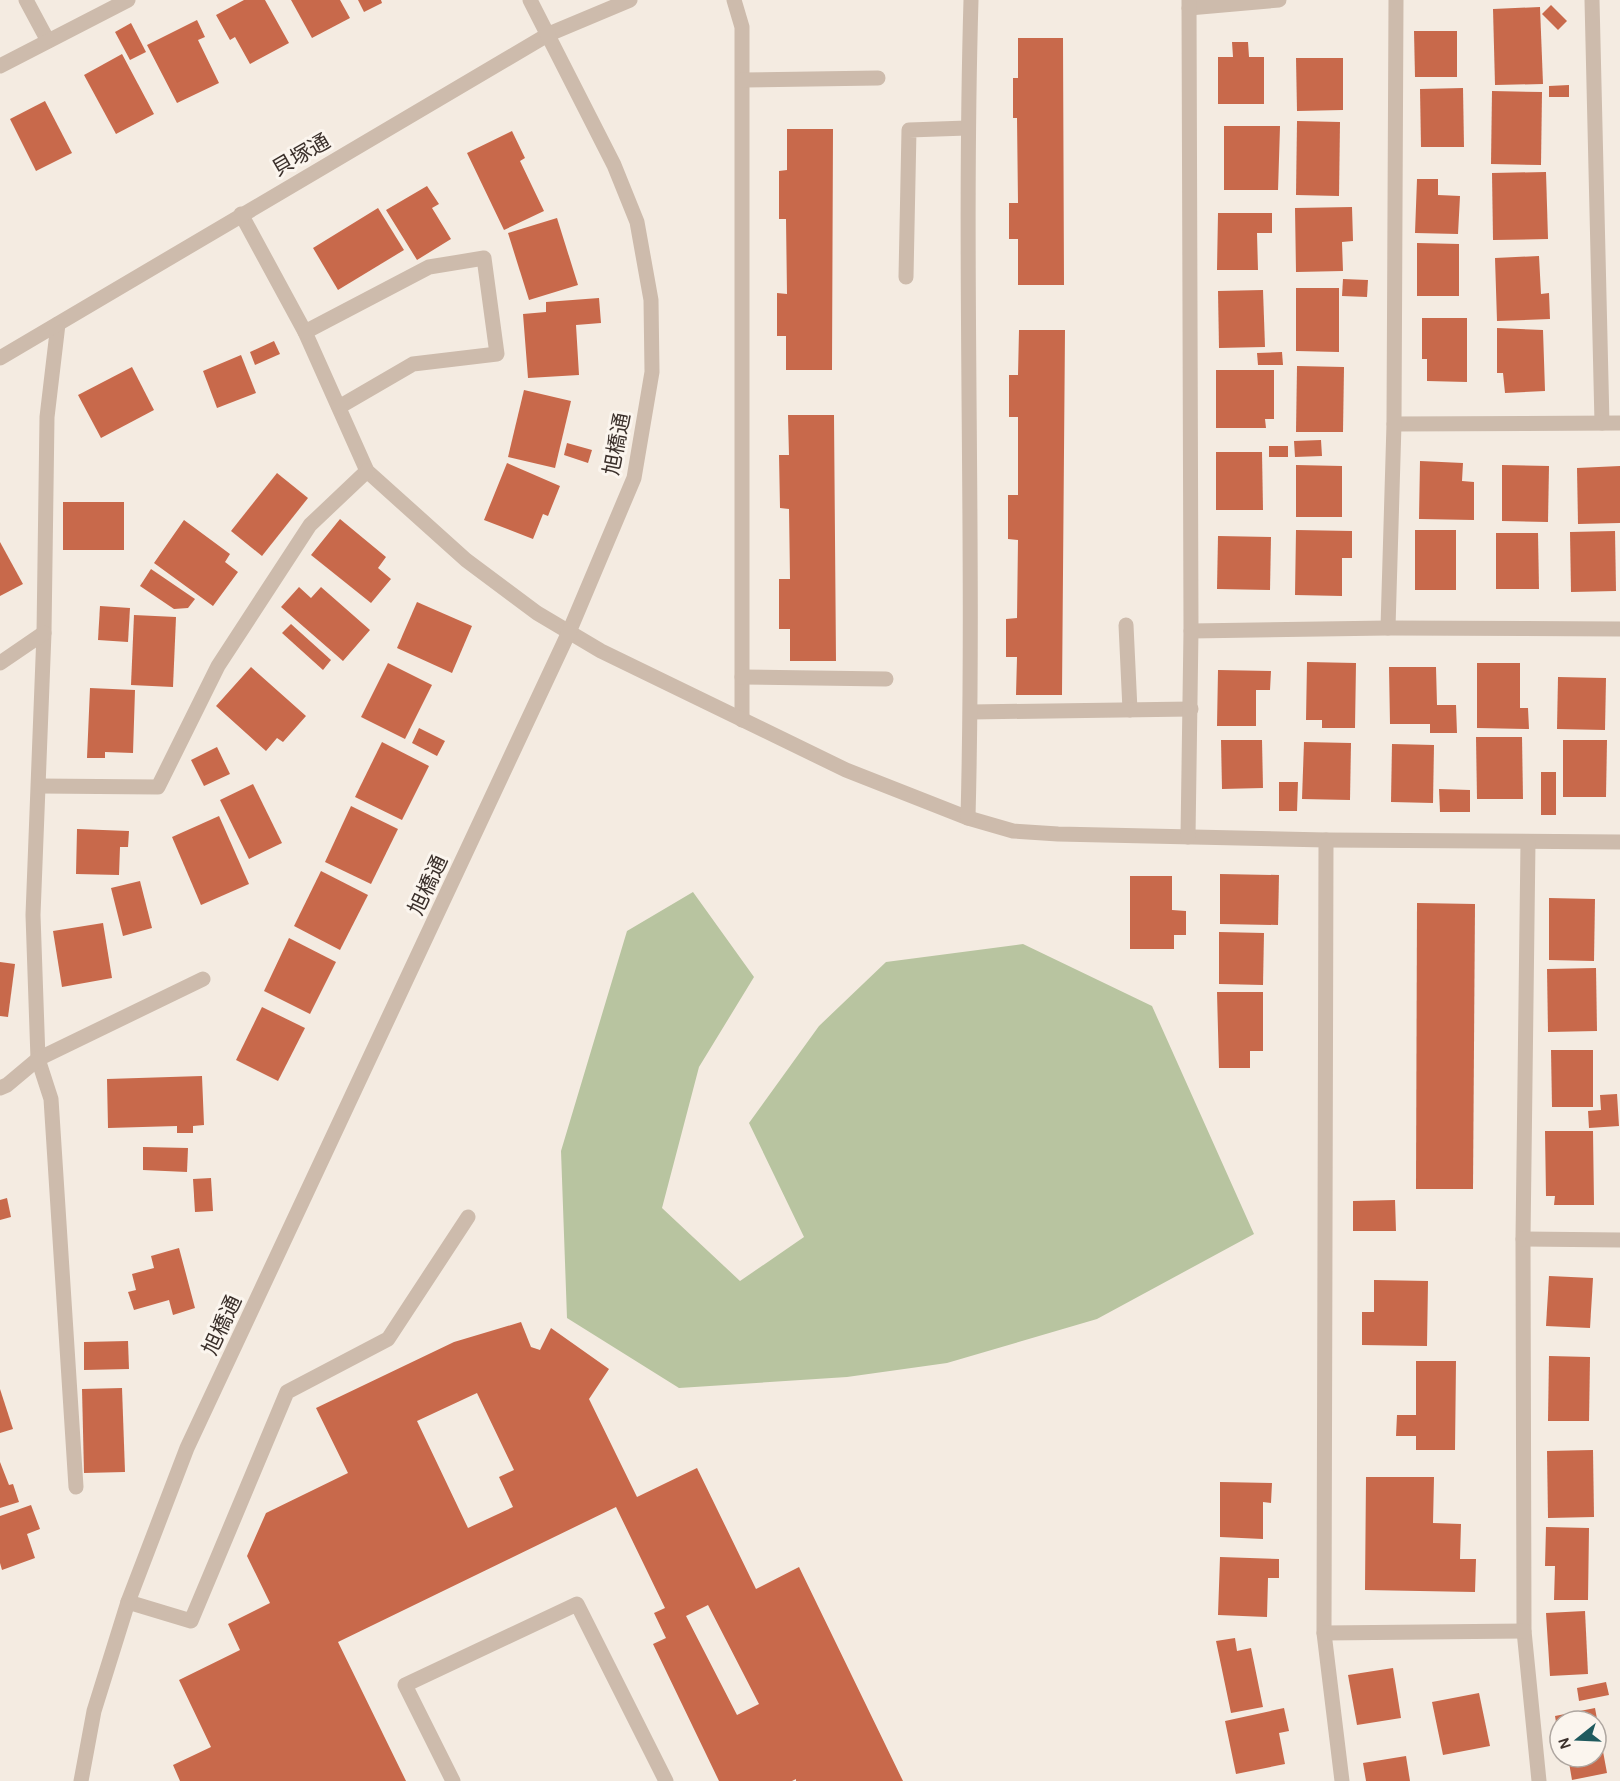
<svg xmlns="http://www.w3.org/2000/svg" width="1620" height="1781" font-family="Karla,'Noto Sans JP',sans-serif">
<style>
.green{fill:#b8c4a0}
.building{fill:#c8694b;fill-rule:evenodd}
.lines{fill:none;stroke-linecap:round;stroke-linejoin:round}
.minor{stroke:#cdbbac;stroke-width:15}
.labels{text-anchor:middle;stroke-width:6;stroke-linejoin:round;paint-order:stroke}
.street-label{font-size:21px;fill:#3b302b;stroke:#fbf5ee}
</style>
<rect width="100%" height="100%" fill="#f4ebe1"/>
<polygon class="green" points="693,892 754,977 699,1067 662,1208 740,1281 804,1237 749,1123 819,1026 886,962 1023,944 1152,1006 1254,1234 1097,1319 947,1363 847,1377 679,1388 567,1318 561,1151 627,931"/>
<g class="building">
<polygon points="244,0 265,0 289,43 250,64 235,37 230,40 216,15"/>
<polygon points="291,0 340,0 350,18 312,38"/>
<polygon points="358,0 381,0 382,3 364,12"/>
<polygon points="1551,5 1567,21 1558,30 1542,14"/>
<polygon points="1540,7 1543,84 1495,85 1493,9"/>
<polygon points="197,20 205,37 198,40 219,83 177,103 147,45"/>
<polygon points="131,23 146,52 130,60 115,32"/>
<polygon points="1414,31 1457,31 1457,77 1415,77"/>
<polygon points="1018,38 1063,38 1064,285 1018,285 1018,239 1009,239 1009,203 1018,203 1017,118 1013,118 1013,78 1018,78"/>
<polygon points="1232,42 1248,42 1249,57 1264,57 1264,104 1218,104 1218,57 1233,57"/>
<polygon points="122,54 154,114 116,134 84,75"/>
<polygon points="1296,58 1343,58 1343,110 1297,111"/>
<polygon points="1569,85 1569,97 1549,97 1549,86"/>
<polygon points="1463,88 1464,147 1421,147 1420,89"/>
<polygon points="1492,91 1542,92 1541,165 1491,164"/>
<polygon points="45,101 72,153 36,171 10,119"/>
<polygon points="1297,121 1340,122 1339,196 1296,195"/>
<polygon points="1224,126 1280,126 1278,190 1224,190"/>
<polygon points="787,129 833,129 832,370 786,370 786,336 777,336 777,293 787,294 786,219 779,219 779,171 787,170"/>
<polygon points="512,131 525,158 520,161 544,211 504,230 467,153"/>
<polygon points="1546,172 1548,239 1493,240 1492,173"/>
<polygon points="1417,179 1438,179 1438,195 1460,196 1458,234 1415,233"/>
<polygon points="427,186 439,204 432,208 451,239 417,260 386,210"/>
<polygon points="1352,207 1353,241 1342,242 1343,271 1296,272 1295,208"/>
<polygon points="378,208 404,250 338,290 313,248"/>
<polygon points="1218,213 1272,213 1272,233 1257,233 1258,270 1217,270"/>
<polygon points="557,218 578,285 529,300 508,233"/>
<polygon points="1417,243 1459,244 1459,296 1417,296"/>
<polygon points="1539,256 1541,294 1549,293 1550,319 1497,321 1495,258"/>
<polygon points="1343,279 1368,280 1367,297 1342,296"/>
<polygon points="1296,288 1339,288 1339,352 1296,351"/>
<polygon points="1263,290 1265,347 1219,348 1218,291"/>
<polygon points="599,298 601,323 576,325 579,375 528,378 523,314 546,312 546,302"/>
<polygon points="1422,318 1467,318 1467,382 1427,381 1427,359 1422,359"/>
<polygon points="1497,328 1543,330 1545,391 1505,393 1503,373 1497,373"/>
<polygon points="1019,330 1065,330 1062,695 1016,695 1017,657 1006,657 1006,619 1017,618 1018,540 1008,539 1008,495 1018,495 1018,417 1009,417 1009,375 1018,375"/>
<polygon points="274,341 280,354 255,365 250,352"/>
<polygon points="1282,352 1283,365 1258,365 1257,353"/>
<polygon points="241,355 256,393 217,408 203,371"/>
<polygon points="1297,366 1344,367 1343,432 1296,432"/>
<polygon points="132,367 154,410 101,438 78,395"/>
<polygon points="1216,370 1274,370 1274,419 1265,419 1266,428 1216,428"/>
<polygon points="524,390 571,401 555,468 508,457"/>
<polygon points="788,415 834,415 836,661 790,661 790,629 779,629 779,579 790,579 789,509 780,508 779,455 789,455"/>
<polygon points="1321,440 1322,456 1295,457 1294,441"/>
<polygon points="567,443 592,450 588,463 564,455"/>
<rect x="1269" y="446" width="19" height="11"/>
<polygon points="1216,452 1262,452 1263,510 1216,510"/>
<polygon points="1420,461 1463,463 1462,481 1474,482 1474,520 1419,519"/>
<polygon points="507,463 560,486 548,516 543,514 533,539 484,520"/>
<polygon points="1296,465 1342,466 1342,517 1296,517"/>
<polygon points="1502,465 1549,466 1548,522 1502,521"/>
<polygon points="1620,466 1620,523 1578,524 1577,468"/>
<polygon points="277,473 308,498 262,556 231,531"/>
<rect x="63" y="502" width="61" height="48"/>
<polygon points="340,519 386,557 378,568 391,579 371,603 311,555"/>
<polygon points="184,520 230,554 225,562 238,572 213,606 154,563"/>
<polygon points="1296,530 1352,531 1352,558 1342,558 1342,596 1295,595"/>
<rect x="1415" y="530" width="41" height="60"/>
<polygon points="1615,531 1616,591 1571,592 1570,532"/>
<polygon points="1496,533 1538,533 1539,589 1496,589"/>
<polygon points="1218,536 1271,537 1270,590 1217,589"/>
<polygon points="0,542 23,584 0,596"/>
<polygon points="151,569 195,599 188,608 174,609 140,586"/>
<polygon points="299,587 311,598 321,587 370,630 343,661 281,607"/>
<polygon points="417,602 472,626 452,673 397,648"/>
<polygon points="100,606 130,608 128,642 98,640"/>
<polygon points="134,615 176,617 173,687 131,685"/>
<polygon points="291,624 331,660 323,670 282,633"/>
<polygon points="1307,662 1356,663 1355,728 1322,728 1322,720 1306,720"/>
<polygon points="388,663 432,685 405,739 361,717"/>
<polygon points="1477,663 1520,663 1520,708 1528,708 1529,729 1477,728"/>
<polygon points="251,667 306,716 283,742 277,738 266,751 216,706"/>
<polygon points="1389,667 1436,667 1437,705 1456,705 1457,733 1430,733 1430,724 1390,724"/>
<polygon points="1218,670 1271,671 1270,690 1256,690 1256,726 1217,726"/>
<polygon points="1558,677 1606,678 1605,730 1557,729"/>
<polygon points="90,688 135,690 133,753 105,752 105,758 87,758"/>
<polygon points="419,728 445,741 437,756 412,743"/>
<polygon points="1476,737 1522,737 1523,799 1477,799"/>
<polygon points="1221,740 1262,740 1263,788 1222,789"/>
<polygon points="1563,740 1607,740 1606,797 1563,797"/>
<polygon points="382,742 429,766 402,820 355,797"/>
<polygon points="1304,742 1351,743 1350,800 1302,799"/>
<polygon points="1392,744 1434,745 1433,803 1391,802"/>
<polygon points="217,747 230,774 204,786 191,760"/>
<rect x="1541" y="772" width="15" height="43"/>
<polygon points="1279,782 1298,782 1297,811 1279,811"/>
<polygon points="253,784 282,843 249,859 220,800"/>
<polygon points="1439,789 1470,790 1470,812 1440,812"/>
<polygon points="351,806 398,829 371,884 325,862"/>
<polygon points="219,816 249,884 201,905 172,837"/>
<polygon points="77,829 129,831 128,847 120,847 119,875 76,874"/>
<polygon points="321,871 368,895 340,950 294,926"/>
<polygon points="1220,874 1279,875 1278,925 1220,924"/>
<polygon points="1130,876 1172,876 1172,910 1186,911 1186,935 1174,935 1174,949 1130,949"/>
<polygon points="140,881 152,928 123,936 111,888"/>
<polygon points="1549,898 1595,899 1594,961 1549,960"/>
<polygon points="1417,903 1475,904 1473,1189 1416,1189"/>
<polygon points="103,923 112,978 62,987 53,931"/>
<polygon points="1219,932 1264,933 1263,985 1219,984"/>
<polygon points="289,938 336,962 310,1014 264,991"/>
<polygon points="0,962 15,964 8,1017 0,1016"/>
<polygon points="1596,968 1597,1031 1548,1032 1547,969"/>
<polygon points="1217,992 1263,992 1263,1051 1250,1051 1250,1068 1219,1068"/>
<polygon points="262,1007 305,1028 278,1081 236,1060"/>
<polygon points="1551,1050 1593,1050 1593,1107 1552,1107"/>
<polygon points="202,1076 204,1125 193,1126 193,1133 177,1133 177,1126 108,1128 107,1079"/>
<polygon points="1617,1094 1619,1126 1589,1128 1588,1111 1601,1110 1600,1095"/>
<polygon points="1545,1131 1593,1131 1594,1205 1554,1205 1555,1196 1546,1196"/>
<polygon points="143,1147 188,1148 187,1172 143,1170"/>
<polygon points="211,1178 213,1211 195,1212 193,1179"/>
<polygon points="7,1198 11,1217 0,1220 0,1200"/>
<polygon points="1395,1200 1396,1231 1353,1231 1353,1201"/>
<polygon points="179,1248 195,1308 173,1315 169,1300 134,1310 128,1292 136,1290 132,1274 154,1268 151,1256"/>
<polygon points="1549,1276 1593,1278 1590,1328 1546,1326"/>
<polygon points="1374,1280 1428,1281 1427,1346 1362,1345 1362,1312 1374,1312"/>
<path d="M 521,1322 L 531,1347 L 540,1350 L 551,1328 L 609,1369 L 589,1399 L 637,1497 L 697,1468 L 756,1589 L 799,1567 L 903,1781 L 796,1781 L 796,1779 L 792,1781 L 719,1781 L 653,1644 L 666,1638 L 654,1613 L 665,1608 L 616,1507 L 338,1642 L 406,1781 L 180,1781 L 173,1765 L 211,1747 L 179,1680 L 240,1650 L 228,1624 L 270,1603 L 247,1556 L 266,1513 L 348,1473 L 316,1408 L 454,1342 ZM 477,1393 L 514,1470 L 499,1477 L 513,1507 L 468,1528 L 417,1421 ZM 708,1605 L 759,1704 L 737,1715 L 686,1616 Z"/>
<polygon points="128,1341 129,1369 84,1370 84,1342"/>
<polygon points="1549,1356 1590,1357 1589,1421 1548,1421"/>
<polygon points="1416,1361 1456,1361 1455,1450 1416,1450 1416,1436 1396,1436 1397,1415 1416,1415"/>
<polygon points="122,1388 125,1472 84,1473 82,1389"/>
<polygon points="0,1389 13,1429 0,1433"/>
<polygon points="1593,1450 1594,1517 1548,1518 1547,1451"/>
<polygon points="0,1462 9,1485 13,1484 19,1502 0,1508"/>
<polygon points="1366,1477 1434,1477 1433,1523 1461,1524 1460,1559 1476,1559 1475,1592 1365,1590"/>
<polygon points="1220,1482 1272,1483 1271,1503 1263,1502 1263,1539 1220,1537"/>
<polygon points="31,1505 40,1529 27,1534 35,1558 2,1570 0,1563 0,1516"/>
<polygon points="1546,1527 1589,1528 1588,1600 1554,1600 1555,1566 1545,1566"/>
<polygon points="1220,1557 1279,1559 1279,1578 1268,1578 1267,1617 1218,1615"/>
<polygon points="1585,1611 1588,1674 1550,1676 1546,1613"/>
<polygon points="1235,1638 1237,1651 1251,1648 1263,1707 1231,1713 1216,1641"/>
<polygon points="1393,1668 1401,1718 1357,1725 1348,1675"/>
<polygon points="1606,1682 1609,1695 1579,1701 1577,1688"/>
<polygon points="1479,1693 1490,1746 1443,1755 1432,1702"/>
<polygon points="1284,1708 1289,1731 1279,1733 1285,1764 1236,1774 1225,1721"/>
<polygon points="1595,1708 1607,1773 1572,1780 1568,1757 1596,1757 1596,1721 1560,1721 1559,1740 1555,1716"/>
<polygon points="1406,1756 1410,1781 1366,1781 1363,1763"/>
</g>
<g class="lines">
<g class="minor">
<polyline points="26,0 48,41"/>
<polyline points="734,0 742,27 742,720"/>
<polyline points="1592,0 1602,423"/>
<polyline points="1189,8 1279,0"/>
<polyline points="0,66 128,0"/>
<polyline points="743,80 878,78"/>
<polyline points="241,214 305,332 367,471 466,560 537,613 601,651 846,770 968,818 1013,831 1058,834 1326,840 1620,842"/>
<polyline points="906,277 909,130 967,128"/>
<polyline points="58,324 47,417 44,633 33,915 38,1059 51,1099 76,1487"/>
<polyline points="305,332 429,267 484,258 497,354 413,364 339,407"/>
<polyline points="0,358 549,34 630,0"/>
<polyline points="1394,424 1620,423"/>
<polyline points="1126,625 1130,710"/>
<polyline points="1388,628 1394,424 1396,0"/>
<polyline points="1191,631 1388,628 1620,629"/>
<polyline points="0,663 44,633"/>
<polyline points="742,677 886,679"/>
<polyline points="971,712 1191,709"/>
<polyline points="39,786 158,787 218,666 310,525 367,471"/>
<path d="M 968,818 C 975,545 963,273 971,0"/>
<polyline points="1188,837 1191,631 1189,0"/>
<polyline points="1326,840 1324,1633 1342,1781"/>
<polyline points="1528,842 1523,1239 1524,1631 1539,1781"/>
<polyline points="0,1088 7,1085 38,1059 203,979"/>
<polyline points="1523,1239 1620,1240"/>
<polyline points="128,1602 191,1621 287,1392 388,1339 468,1217"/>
<polyline points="1324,1633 1524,1631"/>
<polyline points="81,1781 94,1711 128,1602 187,1448 569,632 634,478 652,372 651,300 637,222 614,165 530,0"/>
<polyline points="453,1781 405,1685 577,1604 666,1781"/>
</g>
</g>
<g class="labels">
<g class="street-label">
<text transform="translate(301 155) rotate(-30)" y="7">貝塚通</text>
<text transform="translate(617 444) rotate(-79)" y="7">旭橋通</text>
<text transform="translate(428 885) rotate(-65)" y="7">旭橋通</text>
<text transform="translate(222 1325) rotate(-65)" y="7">旭橋通</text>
</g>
</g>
<g transform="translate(1578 1739) rotate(252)"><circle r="28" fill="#fbf5ee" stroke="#aea6a0" stroke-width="1.5"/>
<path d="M0-4.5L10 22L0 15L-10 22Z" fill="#1f5a5e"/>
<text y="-9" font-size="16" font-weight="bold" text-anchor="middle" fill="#3b302b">N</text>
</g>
</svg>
